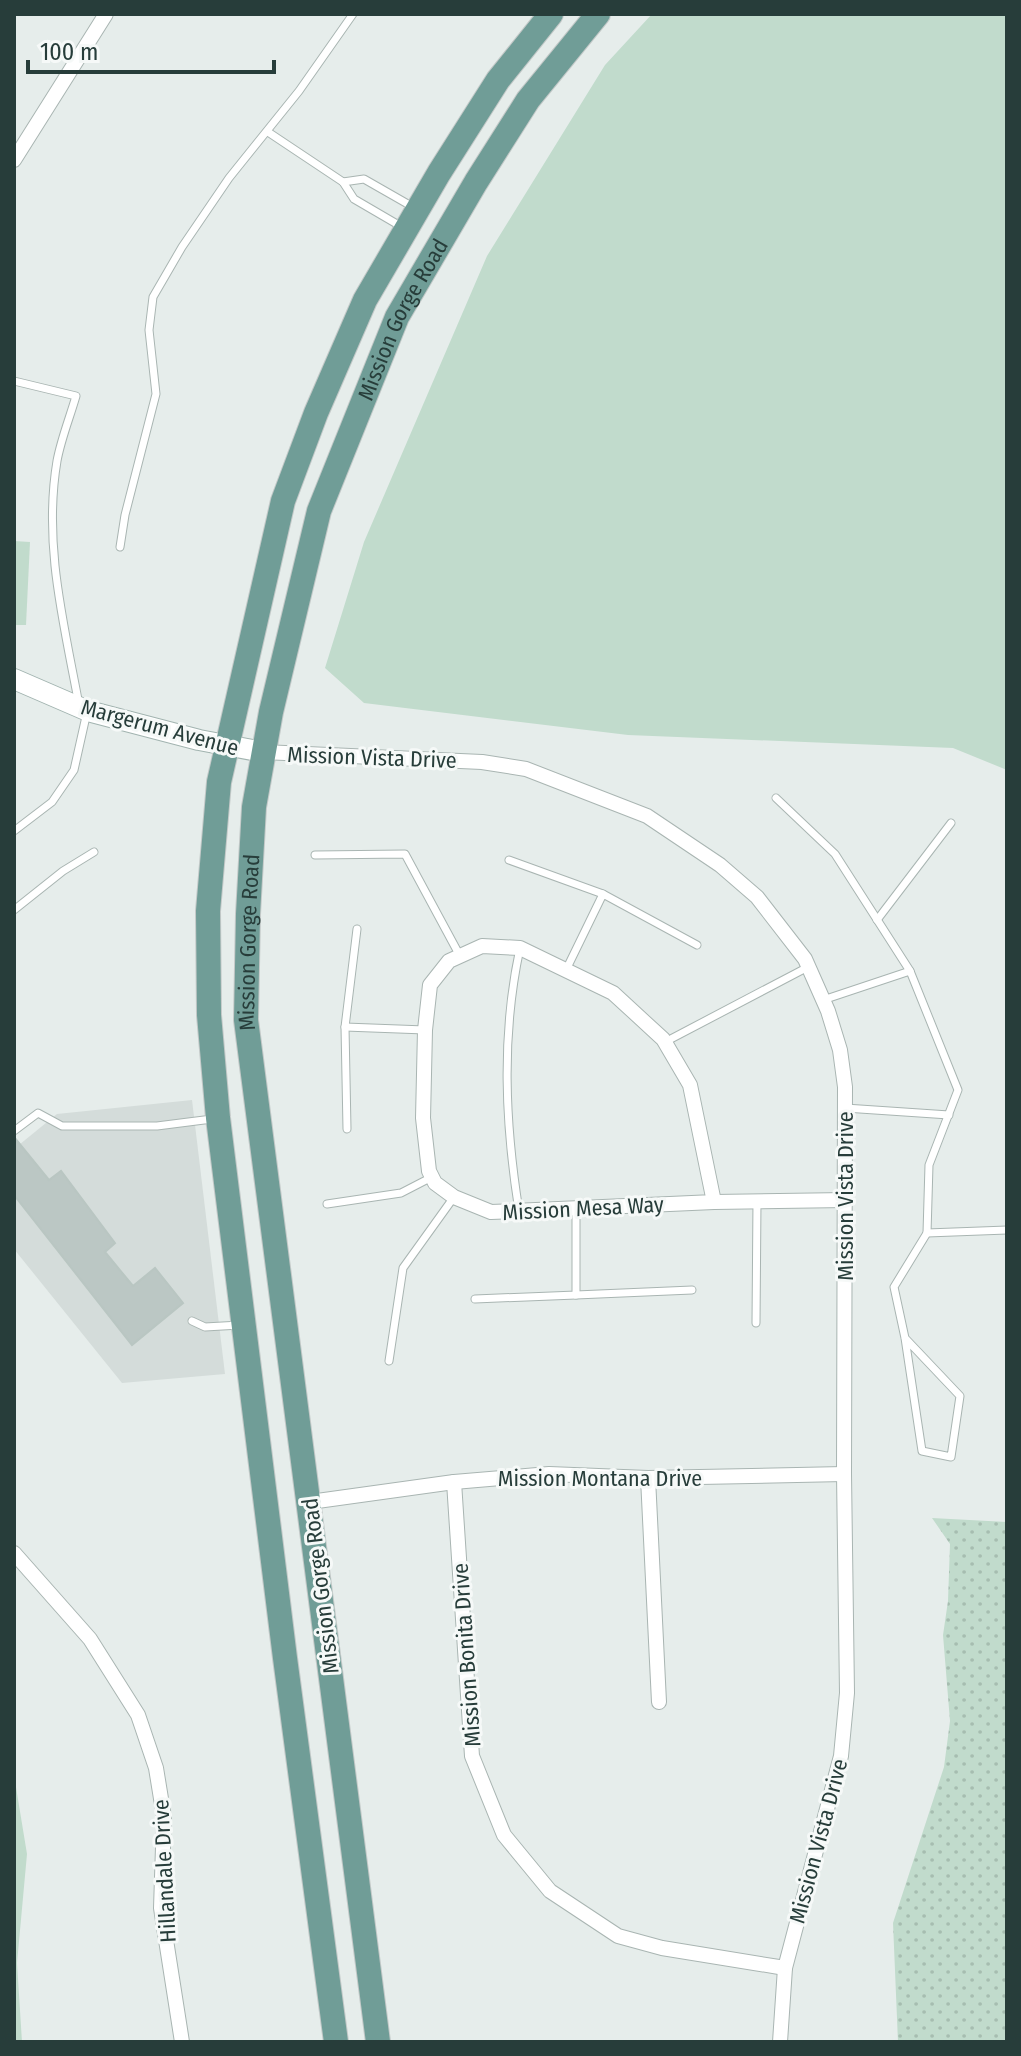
<svg xmlns="http://www.w3.org/2000/svg" width="1021" height="2056" font-family="'Fira Sans Condensed',sans-serif">
<style>
.built{fill:#d4dcda}
.grass{fill:#c1dbcc}
.park{fill:url(#park-dots)}
.building{fill:#bbc7c4;stroke:#b9c6c2;stroke-width:2}
.lines{fill:none;stroke-linecap:round;stroke-linejoin:round}
.lane-casing{stroke:#a9b5b2;stroke-width:9}
.street-casing{stroke:#a9b5b2;stroke-width:16}
.secondary-casing{stroke:#a2b4b0;stroke-width:22}
.primary-casing{stroke:#c3c9c8;stroke-width:26}
.lane{stroke:#fff;stroke-width:7}
.street{stroke:#fff;stroke-width:14}
.secondary{stroke:#fff;stroke-width:20}
.primary{stroke:#709d97;stroke-width:24}
.labels{text-anchor:middle;stroke-width:6;stroke-linejoin:round;paint-order:stroke}
.street-label{font-size:22px;fill:#273d3a;stroke:#f6f9f8}
</style>
<defs>
<pattern id="park-dots" width="8" height="8" patternUnits="userSpaceOnUse" patternTransform="scale(2)"><rect width="8" height="8" fill="#c1dbcc"/><path d="M2 2h.1M6 6h.1" fill="none" stroke="#a6bdb0" stroke-width="1.8" stroke-linecap="round"/></pattern>
</defs>
<rect width="100%" height="100%" fill="#e6edeb"/>
<polygon class="built" points="192,1100 225,1374 122,1383 14,1249 14,1149 57,1114"/>
<g class="grass">
<polygon points="652,14 1007,14 1007,770 953,748 628,735 364,703 325,668 364,542 487,256 605,65"/>
<polygon points="14,541 30,542 26,625 14,625"/>
<polygon points="14,1775 27,1854 17,1963 22,2042 14,2042"/>
</g>
<polygon class="park" points="932,1518 1007,1522 1007,2042 898,2042 893,1923 944,1767 950,1721 943,1635 948,1601 950,1544"/>
<polygon class="building" points="14,1137 49,1180 61,1171 115,1243 105,1252 133,1286 155,1268 183,1303 132,1345 14,1195"/>
<g class="lines">
<defs>
<g id="lane">
<polyline points="268,132 343,182 354,199 402,227"/>
<polyline points="343,182 364,179 413,207"/>
<path d="M 14,381 L 76,396 C 70,417 61,439 57,461 C 43,544 64,624 79,705"/>
<polyline points="120,547 125,515 156,394 149,330 153,297 182,247 229,178 299,91 353,14"/>
<polyline points="776,798 835,854 910,971 823,1000"/>
<polyline points="14,831 52,802 74,770 87,712"/>
<polyline points="315,855 405,854 460,956"/>
<polyline points="509,860 603,894"/>
<polyline points="14,910 63,871 94,852"/>
<polyline points="877,920 951,823"/>
<polyline points="566,970 603,894 697,945"/>
<polyline points="345,1027 425,1030"/>
<polyline points="665,1042 808,967"/>
<polyline points="845,1108 949,1115"/>
<polyline points="347,1129 345,1027 357,929"/>
<polyline points="14,1131 38,1113 62,1126 157,1126 212,1119"/>
<polyline points="327,1204 401,1193 432,1177"/>
<path d="M 519,1211 C 505,1123 501,1036 520,948"/>
<polyline points="927,1233 1007,1230"/>
<polyline points="576,1295 692,1290"/>
<polyline points="475,1299 576,1295 576,1208"/>
<polyline points="192,1321 205,1327 240,1325"/>
<polyline points="756,1323 757,1201"/>
<polyline points="905,1338 960,1396 951,1457 922,1451 905,1338 894,1287 927,1233 929,1165 958,1090 910,971"/>
<polyline points="389,1361 403,1268 454,1197"/>
</g>
<g id="street">
<polyline points="14,160 106,14"/>
<polyline points="263,752 482,762 526,769 647,816 720,865 757,897 805,959 828,1011 840,1050 845,1087 844,1474 847,1693 841,1756 785,1968 780,2042"/>
<polygon points="482,946 520,948 613,993 663,1039 690,1085 714,1202 491,1212 454,1197 435,1183 429,1171 423,1118 425,1030 430,985 449,961"/>
<polyline points="714,1202 846,1200"/>
<polyline points="648,1478 659,1702"/>
<polyline points="454,1482 472,1756 504,1835 550,1891 618,1936 662,1948 785,1968"/>
<polyline points="310,1502 454,1482 549,1474 648,1478 844,1474"/>
<polyline points="14,1553 90,1639 138,1715 156,1768 164,1817 161,1908 182,2042"/>
</g>
<polyline id="secondary" points="14,679 88,711 199,740 263,752"/>
<g id="primary">
<polyline points="336,2042 285,1658 218,1118 209,1015 208,911 219,782 283,501 316,413 365,300 439,173 498,80 551,14"/>
<path id="s1" d="M 378,2042 L 246,1020 L 248,914 L 254,807 L 271,712 L 319,511 L 397,317 L 476,182 L 528,100 L 598,14"/>
</g>
</defs>
<use href="#lane" class="lane-casing"/>
<use href="#street" class="street-casing"/>
<use href="#secondary" class="secondary-casing"/>
<use href="#primary" class="primary-casing"/>
<use href="#lane" class="lane"/>
<use href="#street" class="street"/>
<use href="#secondary" class="secondary"/>
<use href="#primary" class="primary"/>
</g>
<g class="labels">
<g class="street-label">
<text dy="8" stroke="none"><textPath href="#s1" startOffset="1756">Mission Gorge Road</textPath></text>
<text transform="translate(160 727) rotate(15)" y="8">Margerum Avenue</text>
<text transform="translate(372 757) rotate(2)" y="8">Mission Vista Drive</text>
<text dy="8" stroke="none"><textPath href="#s1" startOffset="1108">Mission Gorge Road</textPath></text>
<text transform="translate(845 1196) rotate(-90)" y="8">Mission Vista Drive</text>
<text transform="translate(583 1208) rotate(-3)" y="8">Mission Mesa Way</text>
<text x="600" y="1486">Mission Montana Drive</text>
<text transform="translate(320 1586) rotate(-97)" y="8">Mission Gorge Road</text>
<text transform="translate(466 1655) rotate(-94)" y="8">Mission Bonita Drive</text>
<text transform="translate(818 1841) rotate(-75)" y="8">Mission Vista Drive</text>
<text transform="translate(164 1871) rotate(-93)" y="8">Hillandale Drive</text>
</g>
</g>
<rect width="1021" height="2056" fill="none" stroke="#273d3a" stroke-width="32"/>
<path d="M28 60v12h246v-12" fill="none" stroke="#273d3a" stroke-width="4"/>
<text x="40" y="60" font-size="24" fill="#273d3a" stroke="#f6f9f8" stroke-width="6" paint-order="stroke">100 m</text>
</svg>
